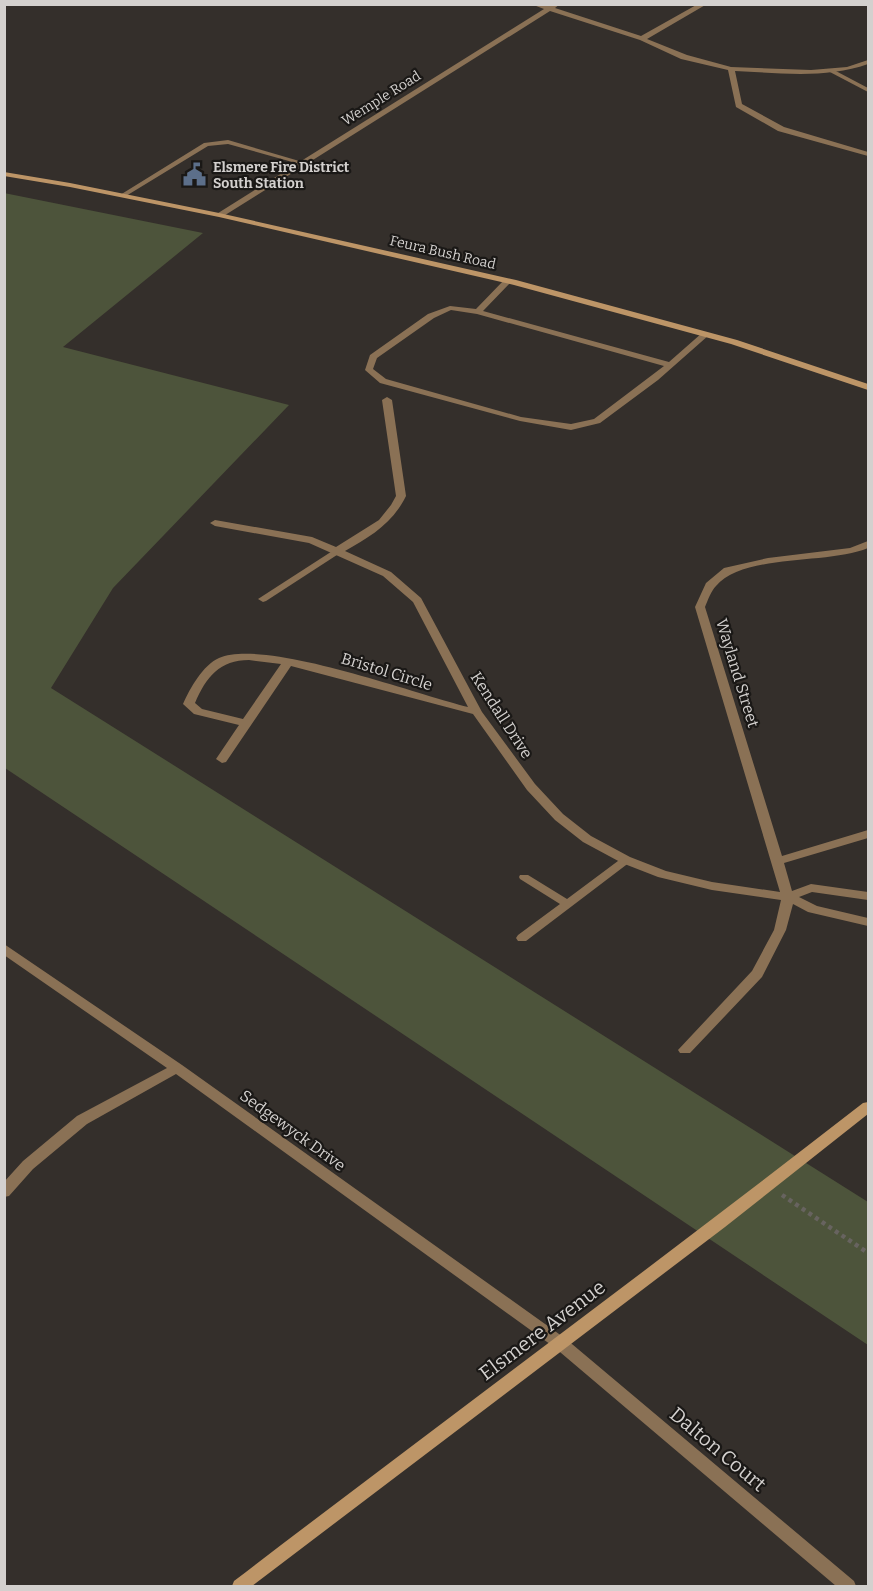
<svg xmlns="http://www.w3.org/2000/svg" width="873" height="1591" font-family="Bitter,serif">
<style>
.green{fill:#4d543b}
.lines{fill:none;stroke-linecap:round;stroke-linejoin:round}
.path{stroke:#67635f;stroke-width:4.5;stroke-dasharray:4 4;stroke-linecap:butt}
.service{fill:#8a7155;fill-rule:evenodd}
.minor{fill:#8a7155;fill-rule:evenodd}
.secondary{fill:#bd9567;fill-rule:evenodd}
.labels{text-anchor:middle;stroke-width:4.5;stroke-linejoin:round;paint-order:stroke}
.far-street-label{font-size:14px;fill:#d3d0ce;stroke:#1a1816}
.far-poi-label{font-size:14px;font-weight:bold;fill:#d3d0ce;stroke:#1a1816;text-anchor:start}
.street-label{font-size:16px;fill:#d3d0ce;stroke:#1a1816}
.near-street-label{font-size:20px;fill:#d3d0ce;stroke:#1a1816}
</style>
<rect width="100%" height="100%" fill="#342f2b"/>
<polygon class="green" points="4,193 203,233 63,347 289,405 113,588 51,688 868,1202 868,1345 5,768"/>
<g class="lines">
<polyline class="path" points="782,1195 868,1253"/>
<g class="service">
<polygon points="828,69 832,69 868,88 868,92 828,71"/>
<polygon points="228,140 306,163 303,165 228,144 208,146 126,196 120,195 204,143"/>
<path d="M 505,279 L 512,281 L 483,311 L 669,362 L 702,333 L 708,333 L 709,335 L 658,380 L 600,423 L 571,430 L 520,421 L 380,383 L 365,370 L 370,355 L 428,314 L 450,306 L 476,309 ZM 451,310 L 477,314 L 664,366 L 594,419 L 571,424 L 521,417 L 386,379 L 373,369 L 377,358 L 434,318 Z"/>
<polygon points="337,548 340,549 342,551 340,553 266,601 263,602 258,599"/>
<polygon points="626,857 630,858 631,860 630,862 526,941 518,941 516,938 518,935 560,904 520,879 519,877 520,875 528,875 567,899 622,858"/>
</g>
<g class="minor">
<path d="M 531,4 L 548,6 L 560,4 L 555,8 L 641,36 L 698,4 L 707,4 L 647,39 L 687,55 L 731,67 L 811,70 L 847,67 L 868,60 L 868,64 C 826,79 780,73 735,71 L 742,104 L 784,127 L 868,152 L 868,156 L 778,131 L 736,107 L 728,70 L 681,59 L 640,40 L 550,11 L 222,217 L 215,215 L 544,9 Z"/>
<path d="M 387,397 L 392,400 L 406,496 C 393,523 370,537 345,551 L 391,572 L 421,598 L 482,712 L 535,784 L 563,814 L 591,836 L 630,857 L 666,871 L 712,882 L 780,892 L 695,607 L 706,583 L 724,568 L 768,558 L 850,548 L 868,541 L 868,548 C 828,565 744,553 716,586 C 711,591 708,600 705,607 L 782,856 L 868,830 L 868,838 L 784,863 L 792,891 L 811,884 L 868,892 L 868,900 L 812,892 L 799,897 L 817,906 L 868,918 L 868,926 L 808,912 L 793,904 L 786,930 L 762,977 L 690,1053 L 680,1053 L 678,1050 L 752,971 L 774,930 L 781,900 L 712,890 L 658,877 L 622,863 L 583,842 L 555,820 L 527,790 L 473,714 L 291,666 L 226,762 L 222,763 L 216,759 L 239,725 L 194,714 L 183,704 C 190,688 203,665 219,658 C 265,638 415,694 468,707 L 413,602 L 383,576 L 309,543 L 215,526 L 210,523 L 215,520 L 312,537 L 336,547 L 379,520 L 391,505 L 396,496 L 382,400 ZM 249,660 L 281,664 L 243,719 L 202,709 L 195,703 C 206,677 220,660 249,660 Z"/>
<polygon points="4,944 182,1065 566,1339 854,1581 856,1586 836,1586 554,1347 176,1074 87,1124 33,1169 9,1196 4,1197 4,1182 23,1161 77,1116 167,1068 4,955"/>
</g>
<g class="secondary">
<polygon points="4,172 70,183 219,213 516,280 737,340 868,384 868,390 731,344 514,285 219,217 70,187 4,176"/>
<path d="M 868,1102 L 868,1114 L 725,1227 L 252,1586 L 232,1586 L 234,1581 C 443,1421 655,1265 863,1103 Z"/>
</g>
</g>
<defs>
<symbol id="civic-bare" viewBox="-9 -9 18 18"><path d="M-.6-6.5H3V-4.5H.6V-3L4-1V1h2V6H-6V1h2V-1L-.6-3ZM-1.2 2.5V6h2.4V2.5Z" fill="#5c6f8a" stroke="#1a1816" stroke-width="2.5" paint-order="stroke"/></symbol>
</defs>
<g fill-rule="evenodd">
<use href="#civic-bare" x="178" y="158" width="33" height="33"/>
</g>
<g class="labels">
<g class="far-street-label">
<text transform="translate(381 98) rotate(-32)" y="5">Wemple Road</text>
<text transform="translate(443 252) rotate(13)" y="5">Feura Bush Road</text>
</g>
<g class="far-poi-label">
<text x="213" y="172">Elsmere Fire District<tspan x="213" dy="16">South Station</tspan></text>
</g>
<g class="street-label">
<text transform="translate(387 671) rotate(17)" y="6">Bristol Circle</text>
<text transform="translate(738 673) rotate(73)" y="6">Wayland Street</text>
<text transform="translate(502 715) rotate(57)" y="6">Kendall Drive</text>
<text transform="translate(293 1130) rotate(36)" y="6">Sedgewyck Drive</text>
</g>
<g class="near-street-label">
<text transform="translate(542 1330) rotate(-37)" y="7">Elsmere Avenue</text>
<text transform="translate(718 1449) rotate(40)" y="7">Dalton Court</text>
</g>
</g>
<rect width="873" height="1591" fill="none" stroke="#d3d0ce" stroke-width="12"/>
</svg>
